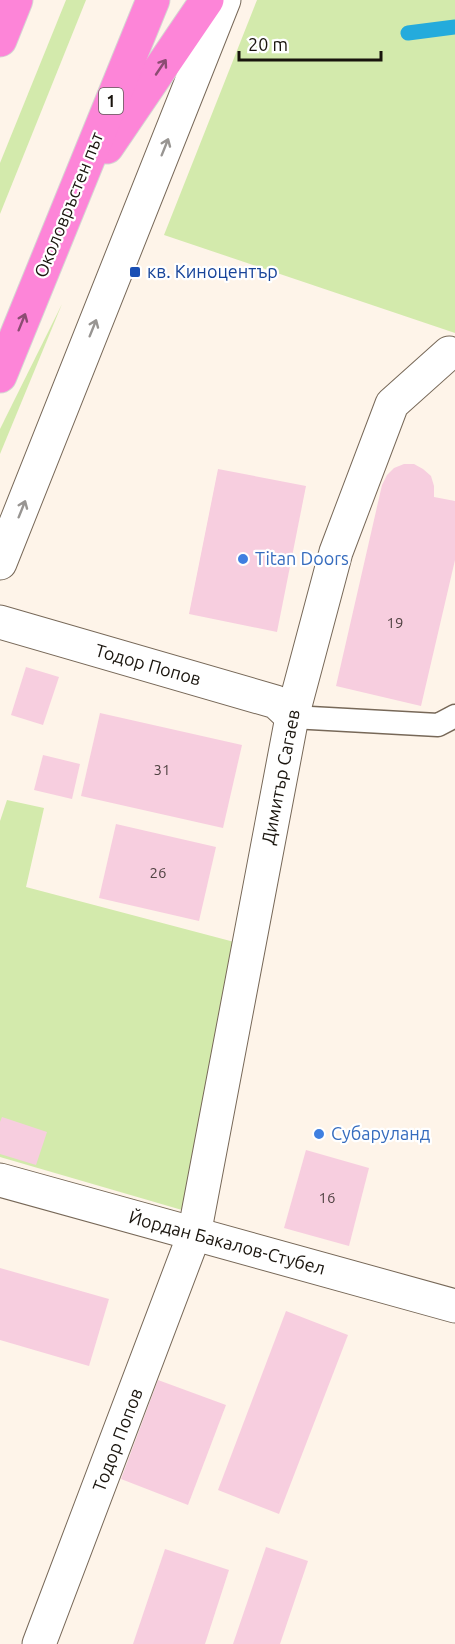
<svg xmlns="http://www.w3.org/2000/svg" width="455" height="1644" font-family="Ubuntu,sans-serif">
<style>
.green{fill:#d3eaac}
.lines{fill:none;stroke-linecap:round;stroke-linejoin:round}
.stream{stroke:#24abdc;stroke-width:15}
.building{fill:#f7cedf}
.lane-casing{stroke:#776858;stroke-width:25}
.street-casing{stroke:#776858;stroke-width:35}
.highway-casing{stroke:#d6d5d3;stroke-width:35}
.lane{stroke:#fff;stroke-width:22}
.street{stroke:#fff;stroke-width:33}
.highway{stroke:#fd85d8;stroke-width:33}
.oneway{stroke:#8b4c72}
.oneway2{stroke:#989592}
.transit-dot{fill:#1a4fb4;stroke:#fff;stroke-width:2}
.shop-dot{fill:#3f7fe0;stroke:#fff;stroke-width:2}
.labels{text-anchor:middle;stroke-width:4.5;stroke-linejoin:round;paint-order:stroke}
.number-label{font-size:15px;fill:#504242}
.shield{fill:#fff;stroke:#5e5a56;stroke-width:1.5}
.shield-label{font-size:16px;font-weight:bold;fill:#19140d}
.street-label{font-size:18px;fill:#19140d;stroke:#fff}
.transit-label{font-size:18px;fill:#164399;stroke:#fff;text-anchor:start}
.shop-label{font-size:18px;fill:#366cbe;stroke:#fff;text-anchor:start}
</style>
<rect width="100%" height="100%" fill="#fef4e9"/>
<g class="green">
<polygon points="66,0 86,0 0,214 0,163"/>
<polygon points="257,0 455,0 455,333 164,235"/>
<polygon points="62,304 0,454 0,429"/>
<polygon points="7,800 44,808 26,887 238,943 182,1210 0,1157 0,821"/>
</g>
<g class="lines">
<polyline class="stream" points="408,33 455,27"/>
</g>
<g class="building">
<polygon points="404,464 414,464 423,469 431,476 434,486 434,497 455,501 455,560 421,706 336,686 382,485 387,475 394,468"/>
<polygon points="218,469 306,486 277,632 189,614"/>
<polygon points="26,667 59,677 43,725 11,715"/>
<polygon points="100,713 242,745 223,828 81,796"/>
<polygon points="43,755 80,764 72,799 34,790"/>
<polygon points="116,824 216,847 199,921 99,898"/>
<polygon points="2,1117 47,1132 36,1165 0,1154 0,1122"/>
<polygon points="306,1150 369,1168 349,1246 284,1228"/>
<polygon points="0,1268 109,1299 89,1366 0,1340"/>
<polygon points="286,1311 348,1335 279,1514 218,1490"/>
<polygon points="158,1380 226,1405 188,1505 121,1479"/>
<polygon points="266,1547 308,1561 280,1644 233,1644"/>
<polygon points="165,1549 229,1570 205,1644 133,1644"/>
</g>
<g class="lines">
<defs>
<polyline id="lane" points="292,717 438,725 455,716"/>
<g id="street">
<polyline points="0,563 224,0"/>
<polyline points="0,622 276,702 292,717"/>
<polyline points="0,1180 455,1306"/>
<polyline points="39,1644 194,1235 292,717 336,552 392,404 449,353"/>
</g>
<g id="highway">
<polyline points="0,40 16,0"/>
<polyline points="107,147 207,0"/>
<polyline points="0,376 153,0"/>
</g>
</defs>
<use href="#lane" class="lane-casing"/>
<use href="#street" class="street-casing"/>
<use href="#highway" class="highway-casing"/>
<use href="#lane" class="lane"/>
<use href="#street" class="street"/>
<use href="#highway" class="highway"/>
</g>
<defs><path id="oneway-shaft" d="M-6 0H5M1.5-3L5.5 0L1.5 3" fill="none" stroke-width="1.6" stroke-linecap="round" stroke-linejoin="round" transform="scale(1.5)"/></defs>
<g class="oneway">
<use href="#oneway-shaft" transform="translate(161 67) rotate(-56)"/>
<use href="#oneway-shaft" transform="translate(22 322) rotate(-68)"/>
</g>
<g class="oneway2">
<use href="#oneway-shaft" transform="translate(165 147) rotate(-68)"/>
<use href="#oneway-shaft" transform="translate(93 328) rotate(-68)"/>
<use href="#oneway-shaft" transform="translate(22 509) rotate(-68)"/>
</g>
<rect class="transit-dot" x="129" y="266" width="12" height="12" rx="3"/>
<g class="shop-dot">
<circle cx="243" cy="559" r="6"/>
<circle cx="319" cy="1134" r="6"/>
</g>
<g class="labels">
<g class="number-label">
<text x="395" y="628">19</text>
<text x="162" y="775">31</text>
<text x="158" y="878">26</text>
<text x="327" y="1203">16</text>
</g>
<rect class="shield" x="99" y="88" width="24" height="26" rx="4.5"/>
<g class="shield-label">
<text x="111" y="107">1</text>
</g>
<g class="street-label">
<text transform="translate(69 205) rotate(-68)" y="6">Околовръстен път</text>
<text transform="translate(148 665) rotate(16)" y="6">Тодор Попов</text>
<text transform="translate(281 777) rotate(-79)" y="6">Димитър Сагаев</text>
<text transform="translate(227 1243) rotate(15)" y="6">Йордан Бакалов-Стубел</text>
<text transform="translate(118 1440) rotate(-69)" y="6">Тодор Попов</text>
</g>
<g class="transit-label">
<text x="147" y="278">кв. Киноцентър</text>
</g>
<g class="shop-label">
<text x="255" y="565">Titan Doors</text>
<text x="331" y="1140">Субаруланд</text>
</g>
</g>
<path d="M239 51v9h142v-9" fill="none" stroke="#19140d" stroke-width="3"/>
<text x="248" y="51" font-size="18" fill="#19140d" stroke="#ffffff" stroke-width="4.5" paint-order="stroke">20 m</text>
</svg>
